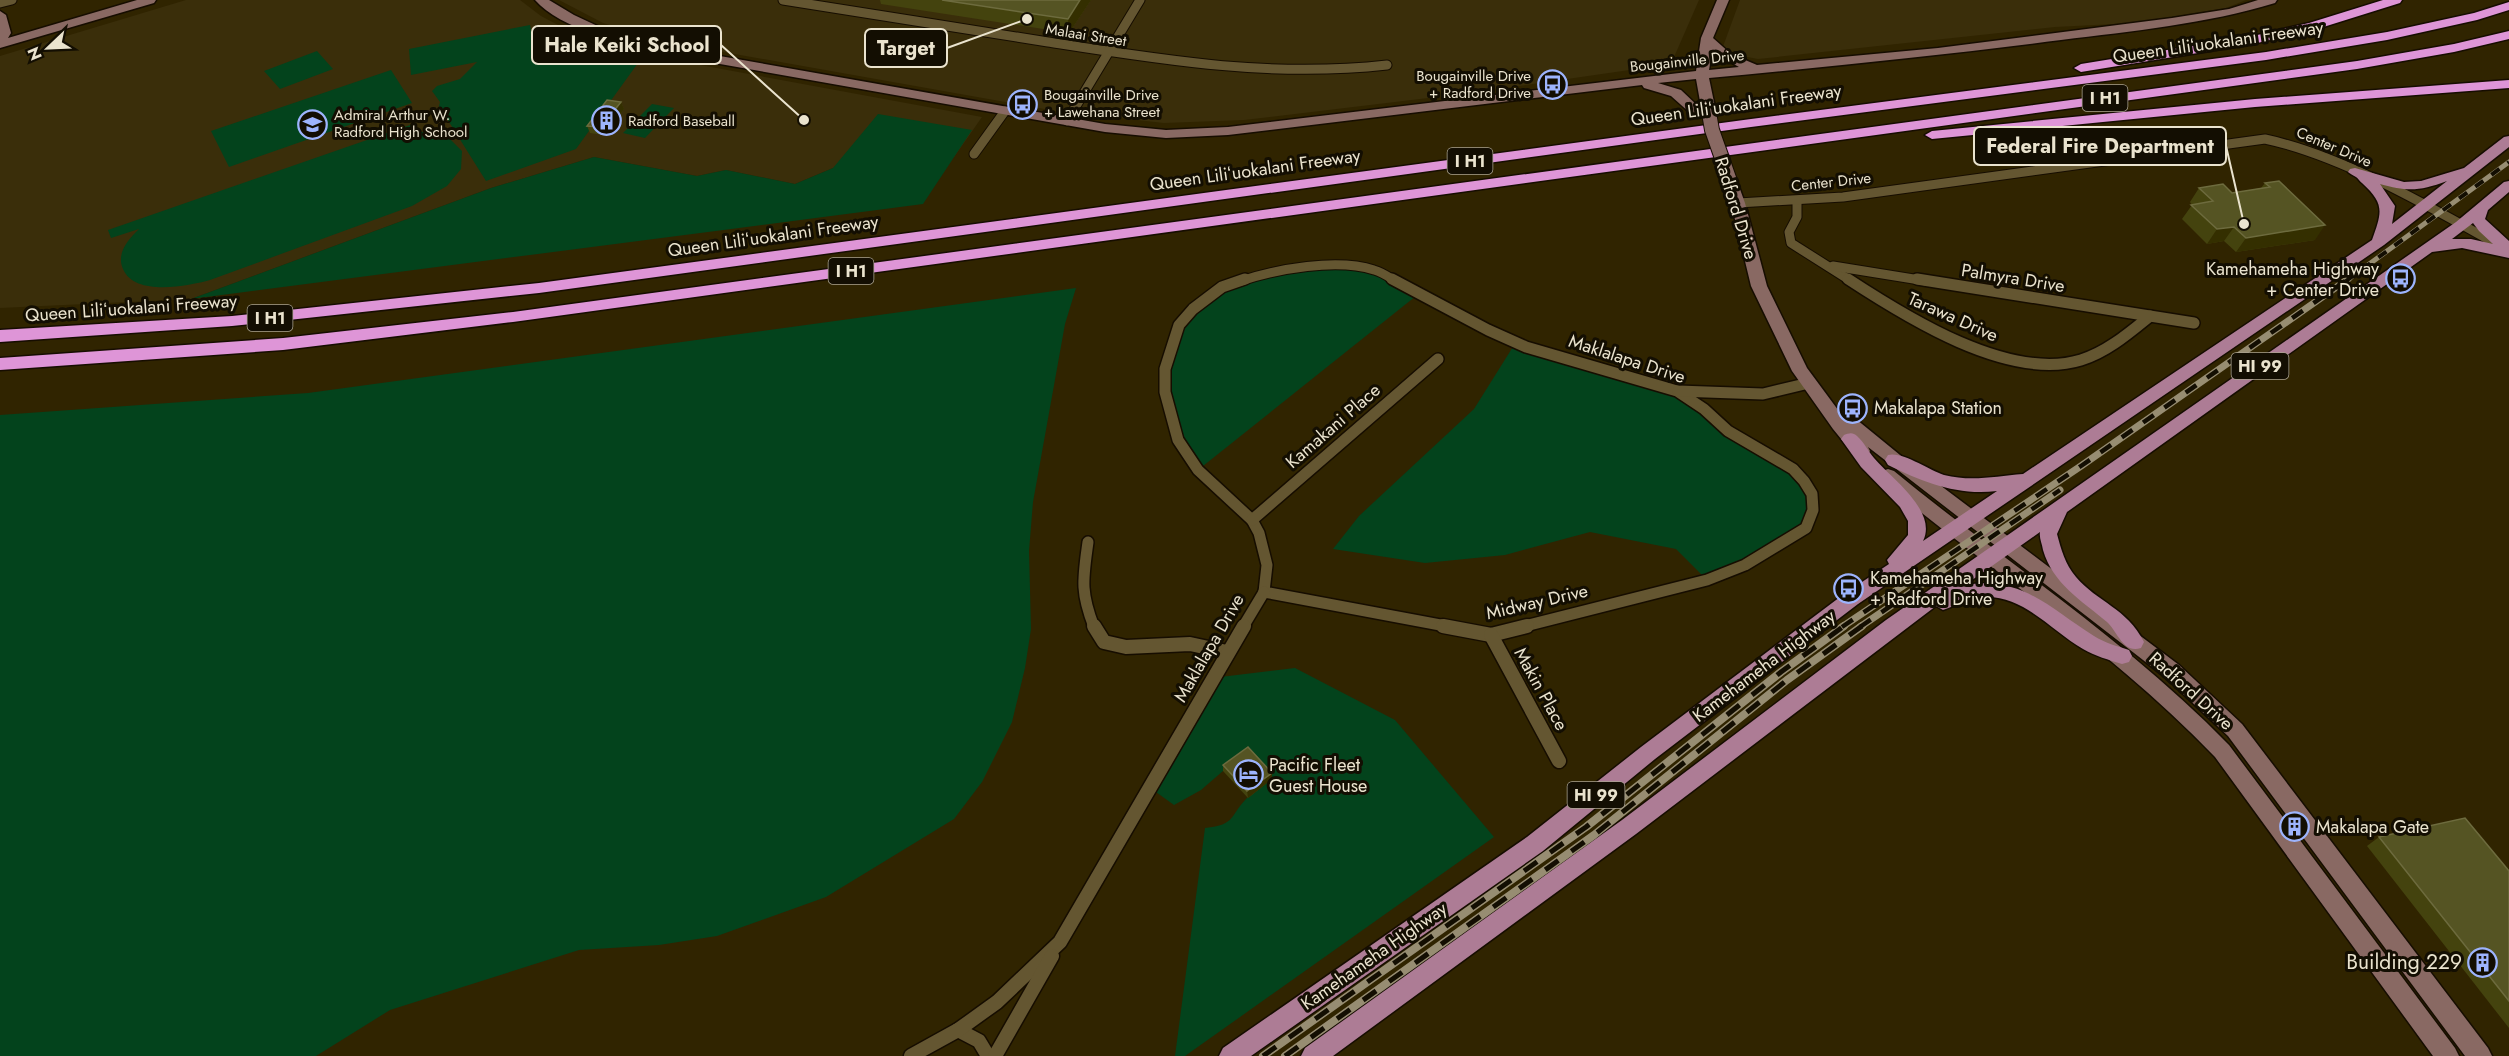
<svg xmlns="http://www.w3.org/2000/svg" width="2509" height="1056" font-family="Jost,sans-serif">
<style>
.built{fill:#3a2e0a}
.green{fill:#03431c}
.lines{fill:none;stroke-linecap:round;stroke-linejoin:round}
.street-far2-casing{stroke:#160d00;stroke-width:11}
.street-far1-casing{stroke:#160d00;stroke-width:14}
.street-casing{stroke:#160d00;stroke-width:17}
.secondary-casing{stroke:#160d00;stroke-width:3}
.primary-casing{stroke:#160d00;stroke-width:3}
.highway-casing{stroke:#160d00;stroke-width:3}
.street-far2{stroke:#645631;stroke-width:9}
.street-far1{stroke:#645631;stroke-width:11}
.street{stroke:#645631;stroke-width:14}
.secondary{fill:#896963;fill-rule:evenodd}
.primary{fill:#ad7c95;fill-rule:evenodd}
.highway{fill:#de95d7;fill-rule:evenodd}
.rail-far2-casing{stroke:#978d72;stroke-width:5}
.rail-far1-casing{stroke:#978d72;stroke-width:7}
.rail-casing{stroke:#978d72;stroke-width:8}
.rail-far2{stroke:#130e02;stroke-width:4;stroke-dasharray:10;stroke-linecap:butt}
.rail-far1{stroke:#130e02;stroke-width:4.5;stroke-dasharray:13;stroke-linecap:butt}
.rail{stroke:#130e02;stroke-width:5;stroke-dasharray:16;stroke-linecap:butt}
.secondary-bridge-casing{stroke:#160d00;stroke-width:16;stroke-linecap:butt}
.secondary-bridge{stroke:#896963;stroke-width:14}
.wall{fill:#44430e}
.shaded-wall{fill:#342f00}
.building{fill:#555423;stroke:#6d6b3e;stroke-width:1.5}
.labels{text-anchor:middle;stroke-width:6;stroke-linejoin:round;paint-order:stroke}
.far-street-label{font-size:15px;fill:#eae3ce;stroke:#130e02}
.far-poi-label{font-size:15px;fill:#eae3ce;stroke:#130e02;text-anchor:start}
.shield{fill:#130e02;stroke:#aaa391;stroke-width:1.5}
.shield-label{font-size:16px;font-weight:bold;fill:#eae3ce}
.street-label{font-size:18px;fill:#eae3ce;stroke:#130e02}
.poi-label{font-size:18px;fill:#eae3ce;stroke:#130e02;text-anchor:start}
.near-poi-label{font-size:21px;fill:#eae3ce;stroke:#130e02;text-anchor:end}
.leader{fill:none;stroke:#eae3ce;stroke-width:2}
.callout-dot{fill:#eae3ce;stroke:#130e02;stroke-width:2}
.callout{fill:#130e02;stroke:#eae3ce;stroke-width:2}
.callout-label{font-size:20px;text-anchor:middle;font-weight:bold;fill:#eae3ce}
</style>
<rect width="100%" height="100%" fill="#302400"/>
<g class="built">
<polygon points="186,0 520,0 541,16 579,36 624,51 982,117 954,157 833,168 795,184 726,170 697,176 594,157 491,188 191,299 0,308 0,56"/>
<polygon points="559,0 1699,0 1671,64 1478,92 1244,120 1164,123 1056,111 667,42 603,23"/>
<polygon points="1740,0 2246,0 2226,8 2135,23 2055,27 1758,59 1721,52"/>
</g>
<g class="green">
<polygon points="530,25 535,50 634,59 638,63 576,149 486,181 439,106 440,102 432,91 437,86 460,79 477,62 411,75 409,49"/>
<polygon points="317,51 333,69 280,89 264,71"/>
<polygon points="391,70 412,103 229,167 211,131"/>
<polygon points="652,104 674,108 645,138 623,133"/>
<polygon points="878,114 972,130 923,204 191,299 491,188 594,157 697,176 726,170 795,184 833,168"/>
<path d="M 413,124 L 418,131 L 448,137 L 462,151 L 461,169 L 447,186 L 412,206 L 210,280 C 188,286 135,297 123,269 C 116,253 128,240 139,229 L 111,238 L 108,230 Z"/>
<polygon points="1306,267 1375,270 1421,292 1198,470 1170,416 1171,346 1193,309 1222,287"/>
<polygon points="1076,288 1065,324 1033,502 1029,551 1031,629 1025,668 1012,722 982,782 954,819 826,897 717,936 659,945 579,950 390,1010 316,1056 0,1056 0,415 308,393"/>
<polygon points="1516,342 1655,383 1780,460 1813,496 1806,528 1707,580 1676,549 1590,532 1505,555 1425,563 1333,549 1359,516 1474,409"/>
<path d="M 1295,668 L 1395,720 L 1494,837 L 1185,1056 L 1175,1056 L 1205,828 C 1237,825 1229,815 1249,796 C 1256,790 1264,785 1272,779 L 1223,771 L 1201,790 L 1174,805 L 1149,787 L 1212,678 Z"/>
</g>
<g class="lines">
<defs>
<g id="street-far2">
<path d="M 783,0 C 871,14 960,28 1048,42 C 1163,60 1271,78 1387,65"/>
<polyline points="0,3 12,0"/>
<polyline points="1067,121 1140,0"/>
<polyline points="974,154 1005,111"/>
<polyline points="1797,201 1797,217 1789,232 1791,243 1851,281"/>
<path d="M 1738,203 L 1843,197 L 2265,139 C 2345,156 2437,211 2509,251"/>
<polyline points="1833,266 1926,281"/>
<path d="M 1241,281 C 1277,269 1337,258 1374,270 C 1382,272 1389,277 1395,281"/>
</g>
<g id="street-far1">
<polyline points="1245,279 1222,287 1193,309 1179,325 1165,369 1165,392 1178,440 1198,470 1252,520 1259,533 1267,565 1264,592"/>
<polyline points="1392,279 1488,330 1526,347 1677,391 1704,409 1728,431 1793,469 1804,481 1812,494 1813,510 1806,528 1745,565 1707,580 1521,627"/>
<path d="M 1848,279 C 1906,317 2009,382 2081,360 C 2107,352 2129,333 2150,316"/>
<polyline points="1917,279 2194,323"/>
<polyline points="1678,391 1763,394 1809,383"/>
<polyline points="1252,520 1438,359"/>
<path d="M 1088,542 C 1083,579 1080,591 1094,627"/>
<polyline points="1264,592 1451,627"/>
<polyline points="1243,627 1264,592"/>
</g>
<g id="street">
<polyline points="1094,626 1104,642 1126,647 1190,644 1227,652"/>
<polyline points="1443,626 1491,635 1527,626"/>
<polyline points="1491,635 1559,761"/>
<polyline points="958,1030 979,1041 988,1056"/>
<polyline points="911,1056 958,1030 997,1002 1060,942 1244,626"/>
<polyline points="995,1056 1052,956"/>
</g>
<g id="secondary">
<polygon points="137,0 156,0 154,3 0,48 0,11 6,15 11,33 8,38"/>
<path d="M 535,0 L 549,0 L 574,15 L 604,29 L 663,46 L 1105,124 L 1166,130 L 1228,127 L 1696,71 L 1701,38 L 1717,0 L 1729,0 L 1713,38 L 1731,54 L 1757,65 L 1938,48 L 2172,18 L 2229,9 L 2258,0 L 2277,0 L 2275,3 C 2206,24 2133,31 2061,40 C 1944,55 1827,67 1709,78 L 1715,107 L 1708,111 L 1701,107 L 1696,79 L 1658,83 L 1681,90 L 1701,109 L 1694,113 L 1689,112 L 1671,96 L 1644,88 L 1642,85 L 1228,135 L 1166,138 L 1105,132 L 663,54 C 627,45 560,29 535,0 ZM 1712,52 L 1739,67 L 1709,70 Z"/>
<polygon points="1730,177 1737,181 1745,203 1767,286 1807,368 1841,414 1851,415 1900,455 2179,665 2242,724 2488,1048 2492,1056 2465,1056 2228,736 2165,677 1868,447 1870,451 1867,456 1861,457 1855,456 1833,429 1792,371 1751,286 1731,203 1723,181"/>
<path d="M 1888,469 L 1894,471 C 2006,563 2128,641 2229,745 L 2455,1048 L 2459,1056 L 2433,1056 L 2215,757 C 2114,652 1994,573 1882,481 L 1879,476 L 1882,471 Z"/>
</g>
<g id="primary">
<path d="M 2509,136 L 2509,147 L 2384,245 L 1858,604 L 1655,759 L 1543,851 L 1251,1056 L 1219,1056 L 1223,1048 L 1527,837 L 1641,747 L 1844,594 L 1889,564 L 1887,560 L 1908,535 L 1908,521 L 1900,507 L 1861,467 L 1841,439 L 1844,435 C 1849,433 1853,432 1857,436 C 1864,442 1868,451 1874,458 C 1891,478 1938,511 1923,541 L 1997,491 C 1957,496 1923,482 1888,465 L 1885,460 L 1888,455 C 1902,451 1929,470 1944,475 C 1972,482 1996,476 2023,474 L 2372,240 C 2382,212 2385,204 2362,183 C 2360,182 2358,178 2356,177 C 2353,175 2350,174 2348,172 L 2350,169 L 2355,168 L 2404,182 L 2421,181 L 2464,168 L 2504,137 ZM 2447,181 L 2392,224 L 2395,206 L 2380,184 C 2408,192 2420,191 2447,181 Z"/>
<path d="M 2509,181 L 2509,192 L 2488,210 L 2485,219 L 2509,241 L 2509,258 L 2462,248 L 2432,252 L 2067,512 L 2057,534 C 2061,549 2065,564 2076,577 C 2097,602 2127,608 2144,642 L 2141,648 C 2123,654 2118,632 2107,622 C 2081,600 2053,584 2043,550 C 2042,543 2039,538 2040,532 L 1965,585 C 2022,575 2050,609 2094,636 C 2105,643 2117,646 2129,650 L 2132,656 L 2129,662 L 2122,664 C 2109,660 2095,656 2083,649 C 2052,631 2025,597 1987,597 C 1971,597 1958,605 1943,610 L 1936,606 L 1636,834 L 1333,1056 L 1301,1056 L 1305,1048 L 1622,820 L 1886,620 L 2456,222 L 2504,182 ZM 2473,223 L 2479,231 L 2493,244 L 2471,239 L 2452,239 Z"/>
</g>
<g id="highway">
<polygon points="2383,0 2402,0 2400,3 2317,29 2253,44 2081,72 2074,68 2081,64 2253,36 2309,23"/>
<polygon points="2509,2 2509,10 2477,20 2387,40 2266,60 1751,127 539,293 232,326 0,342 0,330 232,316 539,283 1751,119 2266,52 2387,32 2474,13"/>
<polygon points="2509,31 2509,39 2454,52 2357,69 513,322 283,350 0,370 0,358 283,338 513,312 2357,61 2454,44"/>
<polygon points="2509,80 2509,88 2255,107 1932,139 1925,135 1932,131 2255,99"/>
</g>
</defs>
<use href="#street-far2" class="street-far2-casing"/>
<use href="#street-far1" class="street-far1-casing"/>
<use href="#street" class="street-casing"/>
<use href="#secondary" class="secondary-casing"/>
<use href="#primary" class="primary-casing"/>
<use href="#highway" class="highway-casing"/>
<use href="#street-far2" class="street-far2"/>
<use href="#street-far1" class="street-far1"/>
<use href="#street" class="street"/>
<use href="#secondary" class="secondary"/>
<use href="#primary" class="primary"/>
<use href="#highway" class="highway"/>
<defs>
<polyline id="rail-far2" points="2346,281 2509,162"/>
<g id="rail-far1">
<polyline points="1842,627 2081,466 2348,279"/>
<polyline points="1860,627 2060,490"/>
</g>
<g id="rail">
<polyline points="1263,1056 1586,827 1781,672 1844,626"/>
<polyline points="1285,1056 1594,835 1787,680 1862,626"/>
</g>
</defs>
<use href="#rail-far2" class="rail-far2-casing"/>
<use href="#rail-far1" class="rail-far1-casing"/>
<use href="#rail" class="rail-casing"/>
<use href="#rail-far2" class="rail-far2"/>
<use href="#rail-far1" class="rail-far1"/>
<use href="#rail" class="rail"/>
<defs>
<polyline id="secondary-bridge" points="1708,107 1712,130 1730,181"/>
</defs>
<use href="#secondary-bridge" class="secondary-bridge-casing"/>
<use href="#secondary-bridge" class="secondary-bridge"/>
</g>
<g class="wall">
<polygon points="880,0 1091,0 1069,33 881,4"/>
<polygon points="621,102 624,109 604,135 590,133 587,126"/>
<polygon points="2279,181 2315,240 2236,252 2224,241 2207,244 2182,219 2192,205 2190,202 2199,188 2232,193 2261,188 2265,183"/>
<polygon points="1223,765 1272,773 1272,779 1248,798 1223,771"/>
<polygon points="2379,837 2509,871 2509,1028 2367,846"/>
</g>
<g class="shaded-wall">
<polygon points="1080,0 1091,0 1069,33 1068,19"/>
<polygon points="621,102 624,109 604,135 601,127"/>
<polygon points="2325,225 2315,240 2236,252 2246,238"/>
<polygon points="2234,227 2224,241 2207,244 2217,229"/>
<polygon points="1272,773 1272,779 1248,798 1247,791"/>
</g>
<g class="building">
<polygon points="942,0 1080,0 1068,19"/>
<polygon points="607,100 621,102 601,127 587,126"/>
<polygon points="2279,181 2325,225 2246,238 2234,227 2217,229 2191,205 2213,201 2199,188 2223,184 2232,193 2270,187 2265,183"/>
<polygon points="1248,747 1272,773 1247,791 1223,765"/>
<polygon points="2465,818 2509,871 2509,1001 2379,837"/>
</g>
<defs>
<symbol id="bus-ring" viewBox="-11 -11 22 22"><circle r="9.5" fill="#130e02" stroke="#9db4fd" stroke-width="1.5"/><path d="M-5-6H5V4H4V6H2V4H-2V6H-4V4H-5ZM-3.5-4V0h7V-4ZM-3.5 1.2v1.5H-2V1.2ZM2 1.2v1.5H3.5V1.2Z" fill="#9db4fd"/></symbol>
<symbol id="building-ring" viewBox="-11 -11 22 22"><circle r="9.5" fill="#130e02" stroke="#9db4fd" stroke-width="1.5"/><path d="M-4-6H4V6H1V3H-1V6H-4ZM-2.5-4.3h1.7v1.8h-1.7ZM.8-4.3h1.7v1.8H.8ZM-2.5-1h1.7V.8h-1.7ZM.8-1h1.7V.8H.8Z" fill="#9db4fd"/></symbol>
<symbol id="school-ring" viewBox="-11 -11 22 22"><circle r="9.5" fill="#130e02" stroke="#9db4fd" stroke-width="1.5"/><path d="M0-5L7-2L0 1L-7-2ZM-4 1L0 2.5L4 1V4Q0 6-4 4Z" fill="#9db4fd"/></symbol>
<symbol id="hotel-ring" viewBox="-11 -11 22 22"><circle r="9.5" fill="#130e02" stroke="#9db4fd" stroke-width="1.5"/><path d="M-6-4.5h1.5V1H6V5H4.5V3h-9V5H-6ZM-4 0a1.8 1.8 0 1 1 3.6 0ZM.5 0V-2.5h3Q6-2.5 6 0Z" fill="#9db4fd"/></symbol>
</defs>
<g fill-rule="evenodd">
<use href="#bus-ring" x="1536" y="68" width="33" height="33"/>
<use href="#bus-ring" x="1006" y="88" width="33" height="33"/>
<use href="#building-ring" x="590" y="104" width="33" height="33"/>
<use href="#school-ring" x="296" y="108" width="33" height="33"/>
<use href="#bus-ring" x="2384" y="262" width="33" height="33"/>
<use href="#bus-ring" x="1836" y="392" width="33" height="33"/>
<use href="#bus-ring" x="1832" y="572" width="33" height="33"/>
<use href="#hotel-ring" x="1232" y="758" width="33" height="33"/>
<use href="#building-ring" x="2278" y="810" width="33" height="33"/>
<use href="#building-ring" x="2466" y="946" width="33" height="33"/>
</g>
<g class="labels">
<g class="far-street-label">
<text transform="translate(1086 35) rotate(9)" y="5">Malaai Street</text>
<text transform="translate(1687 61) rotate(-6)" y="5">Bougainville Drive</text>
<text transform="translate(2334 147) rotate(23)" y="5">Center Drive</text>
<text transform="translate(1831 182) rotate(-6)" y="5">Center Drive</text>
</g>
<g class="far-poi-label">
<text x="1531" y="81" text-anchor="end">Bougainville Drive<tspan x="1531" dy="17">+ Radford Drive</tspan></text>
<text x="1044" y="100">Bougainville Drive<tspan x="1044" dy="17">+ Lawehana Street</tspan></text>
<text x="334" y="120">Admiral Arthur W.<tspan x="334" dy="17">Radford High School</tspan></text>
<text x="628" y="126">Radford Baseball</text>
</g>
<g class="shield">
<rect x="2082.5" y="85" width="45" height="26" rx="4.5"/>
<rect x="1447.5" y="148" width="45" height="26" rx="4.5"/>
<rect x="828.5" y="258" width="45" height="26" rx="4.5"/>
<rect x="247.5" y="305" width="45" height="26" rx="4.5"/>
<rect x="2231.5" y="353" width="57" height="26" rx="4.5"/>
<rect x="1567.5" y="782" width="57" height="26" rx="4.5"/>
</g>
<g class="shield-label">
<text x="2105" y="104">I H1</text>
<text x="1470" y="167">I H1</text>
<text x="851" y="277">I H1</text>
<text x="270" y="324">I H1</text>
<text x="2260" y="372">HI 99</text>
<text x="1596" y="801">HI 99</text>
</g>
<g class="street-label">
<text transform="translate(2218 42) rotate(-8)" y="6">Queen Liliʻuokalani Freeway</text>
<text transform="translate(1736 105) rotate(-8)" y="6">Queen Liliʻuokalani Freeway</text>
<text transform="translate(1255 170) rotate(-8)" y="6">Queen Liliʻuokalani Freeway</text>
<text transform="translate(1736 208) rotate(73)" y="6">Radford Drive</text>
<text transform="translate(773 236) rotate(-8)" y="6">Queen Liliʻuokalani Freeway</text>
<text transform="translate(2013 278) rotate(9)" y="6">Palmyra Drive</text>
<text transform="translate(131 308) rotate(-4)" y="6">Queen Liliʻuokalani Freeway</text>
<text transform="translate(1953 317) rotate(24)" y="6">Tarawa Drive</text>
<text transform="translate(1627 359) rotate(18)" y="6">Maklalapa Drive</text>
<text transform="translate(1333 426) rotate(-41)" y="6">Kamakani Place</text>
<text transform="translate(1537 602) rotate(-13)" y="6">Midway Drive</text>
<text transform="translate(1209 648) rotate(-60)" y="6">Maklalapa Drive</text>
<text transform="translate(1764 666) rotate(-37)" y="6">Kamehameha Highway</text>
<text transform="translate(1541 689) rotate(61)" y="6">Makin Place</text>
<text transform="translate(2191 691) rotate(42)" y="6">Radford Drive</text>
<text transform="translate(1374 956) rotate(-35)" y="6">Kamehameha Highway</text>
</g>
<g class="poi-label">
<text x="2379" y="275" text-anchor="end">Kamehameha Highway<tspan x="2379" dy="21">+ Center Drive</tspan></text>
<text x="1874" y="414">Makalapa Station</text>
<text x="1870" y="584">Kamehameha Highway<tspan x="1870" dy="21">+ Radford Drive</tspan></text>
<text x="1269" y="771">Pacific Fleet<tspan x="1269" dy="21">Guest House</tspan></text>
<text x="2316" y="833">Makalapa Gate</text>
</g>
<g class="near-poi-label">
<text x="2462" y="969">Building 229</text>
</g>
</g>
<path class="leader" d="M804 120L721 45M1027 19L947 48M2244 224L2226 146"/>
<g class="callout-dot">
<circle cx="804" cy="120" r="6"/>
<circle cx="1027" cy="19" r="6"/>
<circle cx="2244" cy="224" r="6"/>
</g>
<g class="callout">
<rect x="532" y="26" width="189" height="38" rx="6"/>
<rect x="865" y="29" width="82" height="38" rx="6"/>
<rect x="1974" y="127" width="252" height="38" rx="6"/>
</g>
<g class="callout-label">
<text x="627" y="52">Hale Keiki School</text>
<text x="906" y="55">Target</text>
<text x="2100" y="153">Federal Fire Department</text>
</g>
<g transform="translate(48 48) rotate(247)" stroke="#130e02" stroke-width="4.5" paint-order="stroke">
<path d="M0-4.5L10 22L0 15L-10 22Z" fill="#eae3ce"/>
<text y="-9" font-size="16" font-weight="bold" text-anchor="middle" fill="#eae3ce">N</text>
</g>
</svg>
